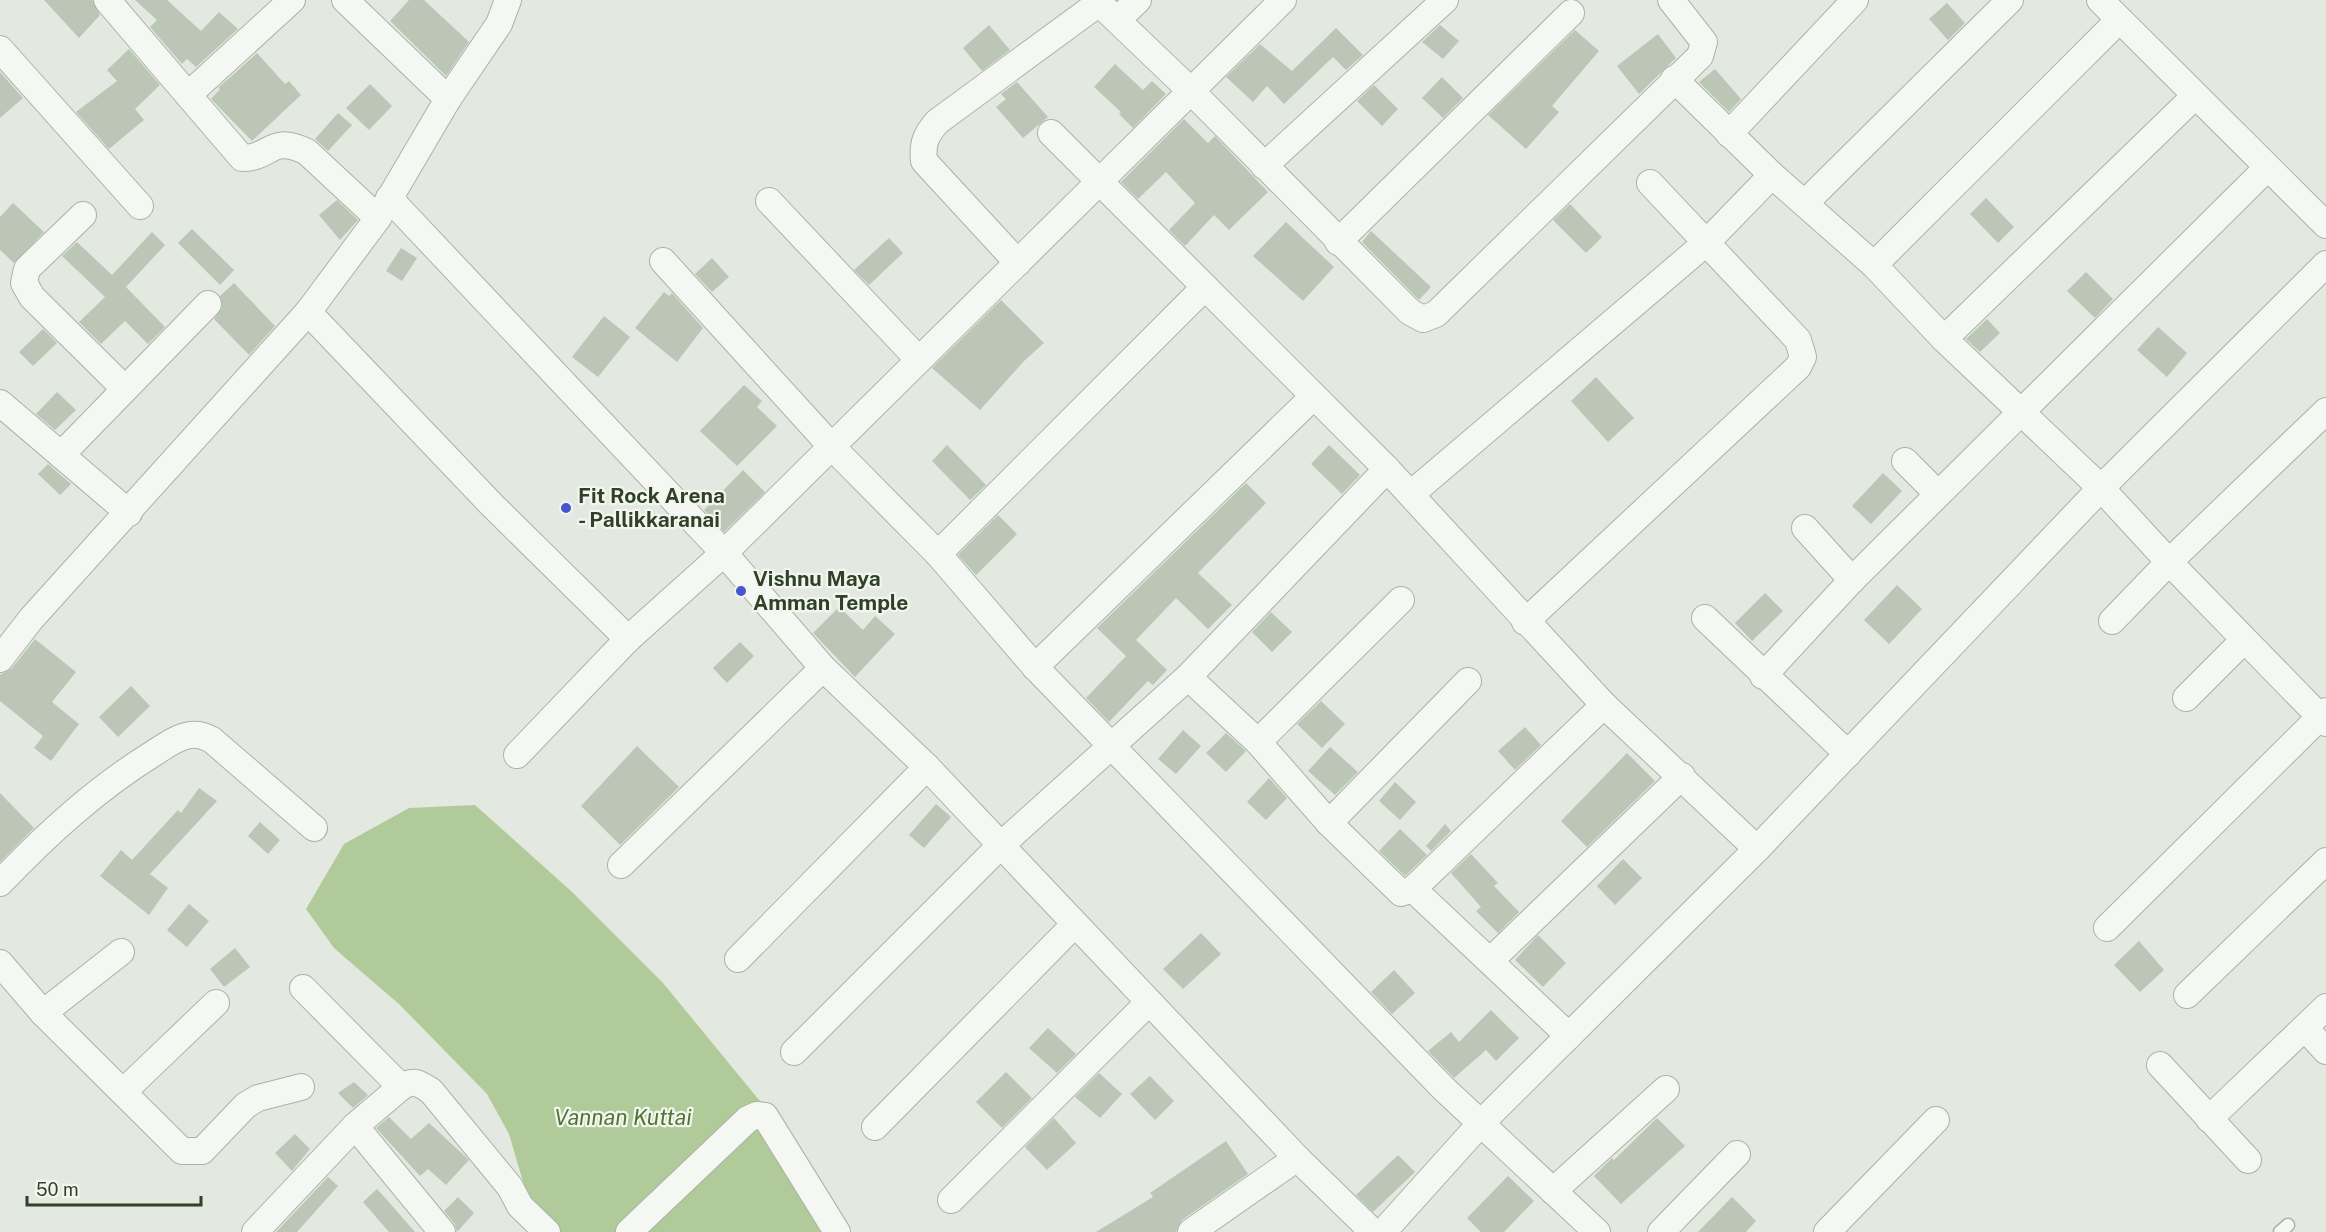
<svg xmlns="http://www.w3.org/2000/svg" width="2326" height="1232" font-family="'Public Sans',sans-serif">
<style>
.water{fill:#b1ca9a}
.building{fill:#bcc6b7}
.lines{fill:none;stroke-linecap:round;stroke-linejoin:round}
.lane-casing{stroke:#aab3a5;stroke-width:15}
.street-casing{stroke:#aab3a5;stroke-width:28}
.lane{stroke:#f4f7f2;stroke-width:12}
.street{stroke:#f4f7f2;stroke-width:26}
.poi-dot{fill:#4357d0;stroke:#f2f6ef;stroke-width:2}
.labels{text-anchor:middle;stroke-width:4.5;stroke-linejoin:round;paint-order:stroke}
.poi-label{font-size:21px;font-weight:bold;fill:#314128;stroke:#f2f6ef;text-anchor:start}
.water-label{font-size:22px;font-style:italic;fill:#4f7532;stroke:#f2f6ef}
</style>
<rect width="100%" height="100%" fill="#e3e9e0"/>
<polygon class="water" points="475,805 571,891 663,983 783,1129 846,1232 559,1232 529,1202 509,1134 487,1094 400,1005 334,948 306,909 344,844 409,808"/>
<g class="building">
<polygon points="44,0 92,0 100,15 79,38"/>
<polygon points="135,0 167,0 201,31 219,12 238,29 196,67 187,59 182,64 150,27 157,20"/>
<polygon points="409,0 424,0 469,42 446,76 390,21"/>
<polygon points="1947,3 1965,23 1948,40 1929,19"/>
<polygon points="989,25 1010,50 982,71 963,48"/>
<polygon points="1440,25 1459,41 1443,59 1422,42"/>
<polygon points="1336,28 1363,55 1346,70 1333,57 1284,104 1267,86 1253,102 1226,77 1260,44 1292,71"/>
<polygon points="1575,30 1599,51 1552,106 1559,112 1526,149 1488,115"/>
<polygon points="1658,34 1676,58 1639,94 1617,66"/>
<polygon points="129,49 160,85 135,109 144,120 109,149 76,112 117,81 107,70"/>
<polygon points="257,53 285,84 289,81 301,95 252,141 211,99 220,89 218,88"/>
<polygon points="1115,64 1143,90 1152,81 1166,94 1133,128 1119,114 1121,112 1094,87"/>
<polygon points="1715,69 1741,99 1729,112 1699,82"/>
<polygon points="0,72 23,98 0,118"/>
<polygon points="1442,77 1463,98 1443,118 1422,98"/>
<polygon points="1017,82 1048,117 1023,138 996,107 1006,99 1001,94"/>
<polygon points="370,84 392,106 369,130 346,108"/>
<polygon points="1374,85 1398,109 1382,126 1357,101"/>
<polygon points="338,113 352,125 328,151 315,139"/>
<polygon points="1184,119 1208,143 1215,136 1268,192 1229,230 1214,215 1185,246 1169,230 1195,203 1166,172 1138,199 1121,182"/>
<polygon points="1986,198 2014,227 1998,243 1970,214"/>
<polygon points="337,200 358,220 340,240 319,215"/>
<polygon points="13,203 44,232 14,263 0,250 0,217"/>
<polygon points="1570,204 1602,237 1586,253 1553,220"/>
<polygon points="1286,222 1334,267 1303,301 1253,256"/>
<polygon points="192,229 234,270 220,285 178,243"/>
<polygon points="1371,231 1431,287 1419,300 1362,242"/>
<polygon points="152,232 165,245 126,287 165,327 148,344 125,321 101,344 79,322 105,297 62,256 77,242 112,275"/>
<polygon points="889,238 903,253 869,285 854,270"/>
<polygon points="401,248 417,258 402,281 386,271"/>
<polygon points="712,258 729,277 712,292 695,274"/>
<polygon points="2086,272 2113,299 2095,318 2067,291"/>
<polygon points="234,283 275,326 249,355 214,319 222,308 220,296"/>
<polygon points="664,292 669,296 672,293 703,328 677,362 635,328"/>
<polygon points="1001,300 1044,343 1024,361 980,410 932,368"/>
<polygon points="604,316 630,337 598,377 572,357"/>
<polygon points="1987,319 2000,333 1980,352 1966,339"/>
<polygon points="2158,327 2187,353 2167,377 2137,350"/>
<polygon points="43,329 57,343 33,366 19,352"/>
<polygon points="1596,377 1634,418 1608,442 1571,401"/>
<polygon points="744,385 762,401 757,407 777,426 737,466 700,431"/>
<polygon points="57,392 76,410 55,430 36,414"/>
<polygon points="947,445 986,485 970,500 932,461"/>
<polygon points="1329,445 1360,475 1342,494 1311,464"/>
<polygon points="48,464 71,484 60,495 38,474"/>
<polygon points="743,470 765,492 724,532 704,510"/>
<polygon points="1883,473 1902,491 1871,524 1852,506"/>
<polygon points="1246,483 1266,503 1198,573 1232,605 1208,629 1176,598 1136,640 1167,670 1153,685 1148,681 1109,722 1086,698 1126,656 1097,628"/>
<polygon points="998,515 1017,534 976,575 958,555"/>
<polygon points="1897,585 1922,609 1889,644 1864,620"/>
<polygon points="1765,593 1783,611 1752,641 1735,623"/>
<polygon points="839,607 863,630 875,616 895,634 855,677 813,633"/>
<polygon points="1271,612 1292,632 1272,652 1252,632"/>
<polygon points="35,639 76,672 52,702 79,724 51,761 34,748 43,736 0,701 0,675 12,668"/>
<polygon points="740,642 754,656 727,683 713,668"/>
<polygon points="131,686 150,706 118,737 99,717"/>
<polygon points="1321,701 1345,724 1322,748 1297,724"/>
<polygon points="1525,727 1541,745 1515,770 1498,751"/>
<polygon points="1183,730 1201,746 1176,774 1158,759"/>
<polygon points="1226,733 1246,751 1226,772 1206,753"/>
<polygon points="637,746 679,787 620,845 581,806"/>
<polygon points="1330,747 1358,772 1335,795 1308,771"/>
<polygon points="1627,753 1655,781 1587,847 1561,821"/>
<polygon points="1269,778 1287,798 1266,820 1247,802"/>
<polygon points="1395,782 1416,802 1400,820 1379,801"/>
<polygon points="199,788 217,801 150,874 168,888 149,915 100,876 121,850 132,860 178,810 181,813"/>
<polygon points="0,793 34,828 0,862"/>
<polygon points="936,804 951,817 924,848 909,835"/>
<polygon points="260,822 280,840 268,854 248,836"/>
<polygon points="1445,824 1451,831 1431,851 1426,846"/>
<polygon points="1400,829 1427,855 1405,876 1379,851"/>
<polygon points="1471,854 1498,883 1494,886 1519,912 1498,933 1476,911 1481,907 1451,873"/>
<polygon points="1623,859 1642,878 1615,905 1597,886"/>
<polygon points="189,904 209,921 187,947 167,930"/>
<polygon points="1201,933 1221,954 1183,989 1163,969"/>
<polygon points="1538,935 1566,963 1543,987 1515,960"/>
<polygon points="2139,941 2164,970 2140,992 2114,965"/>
<polygon points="235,948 250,967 224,987 210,969"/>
<polygon points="1394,970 1415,993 1392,1014 1371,992"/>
<polygon points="1491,1010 1519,1038 1496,1061 1486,1050 1454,1078 1428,1051 1451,1032 1459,1042"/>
<polygon points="1048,1028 1076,1054 1057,1073 1029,1048"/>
<polygon points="1006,1072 1032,1098 1002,1128 976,1102"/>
<polygon points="1099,1073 1122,1094 1100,1118 1075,1097"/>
<polygon points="1150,1076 1174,1101 1155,1120 1130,1094"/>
<polygon points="354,1082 368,1095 353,1108 338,1093"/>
<polygon points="389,1117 411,1139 429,1123 469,1160 446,1185 428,1169 420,1176 376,1128"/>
<polygon points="1054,1118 1076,1143 1047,1170 1025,1147"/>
<polygon points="1657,1118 1685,1146 1621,1204 1594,1176 1612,1158 1614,1160"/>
<polygon points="295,1134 310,1149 292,1171 275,1153"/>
<polygon points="1226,1141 1248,1174 1182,1220 1176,1232 1096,1232 1153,1197 1150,1193"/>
<polygon points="1398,1155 1415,1172 1373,1212 1356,1195"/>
<polygon points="1508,1176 1534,1201 1504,1232 1481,1232 1467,1218"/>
<polygon points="328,1177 338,1186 297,1232 276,1232"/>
<polygon points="377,1189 388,1201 415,1232 389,1232 363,1202"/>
<polygon points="458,1197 474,1213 457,1232 454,1223 444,1211"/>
<polygon points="1732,1197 1756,1221 1746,1232 1698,1232"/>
</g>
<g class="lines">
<defs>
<polyline id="lane" points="2280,1232 2288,1225"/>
<g id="street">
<polyline points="107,0 188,95 292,0"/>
<polyline points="345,0 448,99"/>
<polyline points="1283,0 1191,91 1410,312 1423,319 1436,314 1700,56 1704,42 1671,0"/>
<polyline points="2100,0 2326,225"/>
<polyline points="1117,20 1138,0"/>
<polyline points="0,49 140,206"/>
<path d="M 188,95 L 242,158 C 272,158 270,134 307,152 L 378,218"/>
<polyline points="1051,133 1387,469 1604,705 1757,849"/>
<polyline points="1729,134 1855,0"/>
<polyline points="1264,166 1445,0"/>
<polyline points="389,198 724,553 823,668 927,767 1297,1158 1373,1232"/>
<polyline points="769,201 919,360"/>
<polyline points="1805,203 2010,0"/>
<polyline points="83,215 27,269 24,283 32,297 125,389"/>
<polyline points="1338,242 1571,13"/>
<polyline points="663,261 832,447 938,554 1035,667 1443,1088 1597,1232"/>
<polyline points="2326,264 2101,488 2169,562 2326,723"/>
<polyline points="1874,265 2119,20"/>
<polyline points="308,312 490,503 628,639"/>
<polyline points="1944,339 2195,96"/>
<polyline points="0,403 129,513"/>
<polyline points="61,455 208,304"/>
<polyline points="1905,461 1938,494"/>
<polyline points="1411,494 1707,242 1772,175"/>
<polyline points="1805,528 1852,580"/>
<polyline points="938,554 1205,287"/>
<polyline points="1705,618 1848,754"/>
<polyline points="2112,621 2169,562 2326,411"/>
<polyline points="1525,622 1798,367 1803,357 1798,340 1650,183"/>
<polyline points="0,659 31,619 308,312 378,218 448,99 499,24 508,0"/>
<polyline points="1035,667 1314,396"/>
<polyline points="1763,676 1852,580 2267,168"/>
<polyline points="1188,677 1258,742 1329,823 1401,893 1413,889 1604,705"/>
<polyline points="2186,698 2244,640"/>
<polyline points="1258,742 1401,600"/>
<path d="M 517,755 L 628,639 L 724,553 L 1191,91 L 1099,3 L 937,122 C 926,135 922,143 924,161 L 1018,263"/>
<polyline points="1329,823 1468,681"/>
<polyline points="621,865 823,668"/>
<path d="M 0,883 C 47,834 96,789 154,753 C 165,746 177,737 190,735 C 199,734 204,736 212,740 L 314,828"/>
<polyline points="1413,889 1569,1036"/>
<polyline points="2107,928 2326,711"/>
<polyline points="738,959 927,767"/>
<polyline points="1490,961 1682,776"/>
<polyline points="0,963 43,1013 182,1151 202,1151 246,1105 258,1098 301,1087"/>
<polyline points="303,988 401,1087"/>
<polyline points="2187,995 2326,861"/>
<polyline points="43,1013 121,952"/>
<polyline points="2305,1028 2326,1051"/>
<polyline points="794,1052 1001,845 1188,677 1387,469"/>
<polyline points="2160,1065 2248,1160"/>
<polyline points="123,1092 216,1003"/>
<polyline points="2209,1119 2326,1007"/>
<polyline points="355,1126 442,1232"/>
<polyline points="875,1127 1075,924"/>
<polyline points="1553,1191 1666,1089"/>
<polyline points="951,1200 1149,1002"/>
<path d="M 255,1232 L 355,1126 L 401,1087 C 414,1079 419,1083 431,1091 L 510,1187 L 520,1206 L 547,1232"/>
<polyline points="629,1232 748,1119 757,1115 765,1116 837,1232"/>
<polyline points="1191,1232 1297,1158"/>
<polyline points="1383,1232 1481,1123 1757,849 2101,488 1944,339 1874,265 1772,175 1674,79"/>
<polyline points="1661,1232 1737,1154"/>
<polyline points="1827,1232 1936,1120"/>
</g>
</defs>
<use href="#lane" class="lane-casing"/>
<use href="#street" class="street-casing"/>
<use href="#lane" class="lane"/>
<use href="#street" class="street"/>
</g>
<g class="poi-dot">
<circle cx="566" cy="508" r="6"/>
<circle cx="741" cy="591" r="6"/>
</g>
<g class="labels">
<g class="poi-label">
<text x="578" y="503">Fit Rock Arena<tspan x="578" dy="24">- Pallikkaranai</tspan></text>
<text x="753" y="586">Vishnu Maya<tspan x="753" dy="24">Amman Temple</tspan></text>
</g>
<g class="water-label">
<text x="623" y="1125">Vannan Kuttai</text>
</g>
</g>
<path d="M27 1196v9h174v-9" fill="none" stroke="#314128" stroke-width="3"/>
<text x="36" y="1196" font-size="18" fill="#314128" stroke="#f2f6ef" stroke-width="4.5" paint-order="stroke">50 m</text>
</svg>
